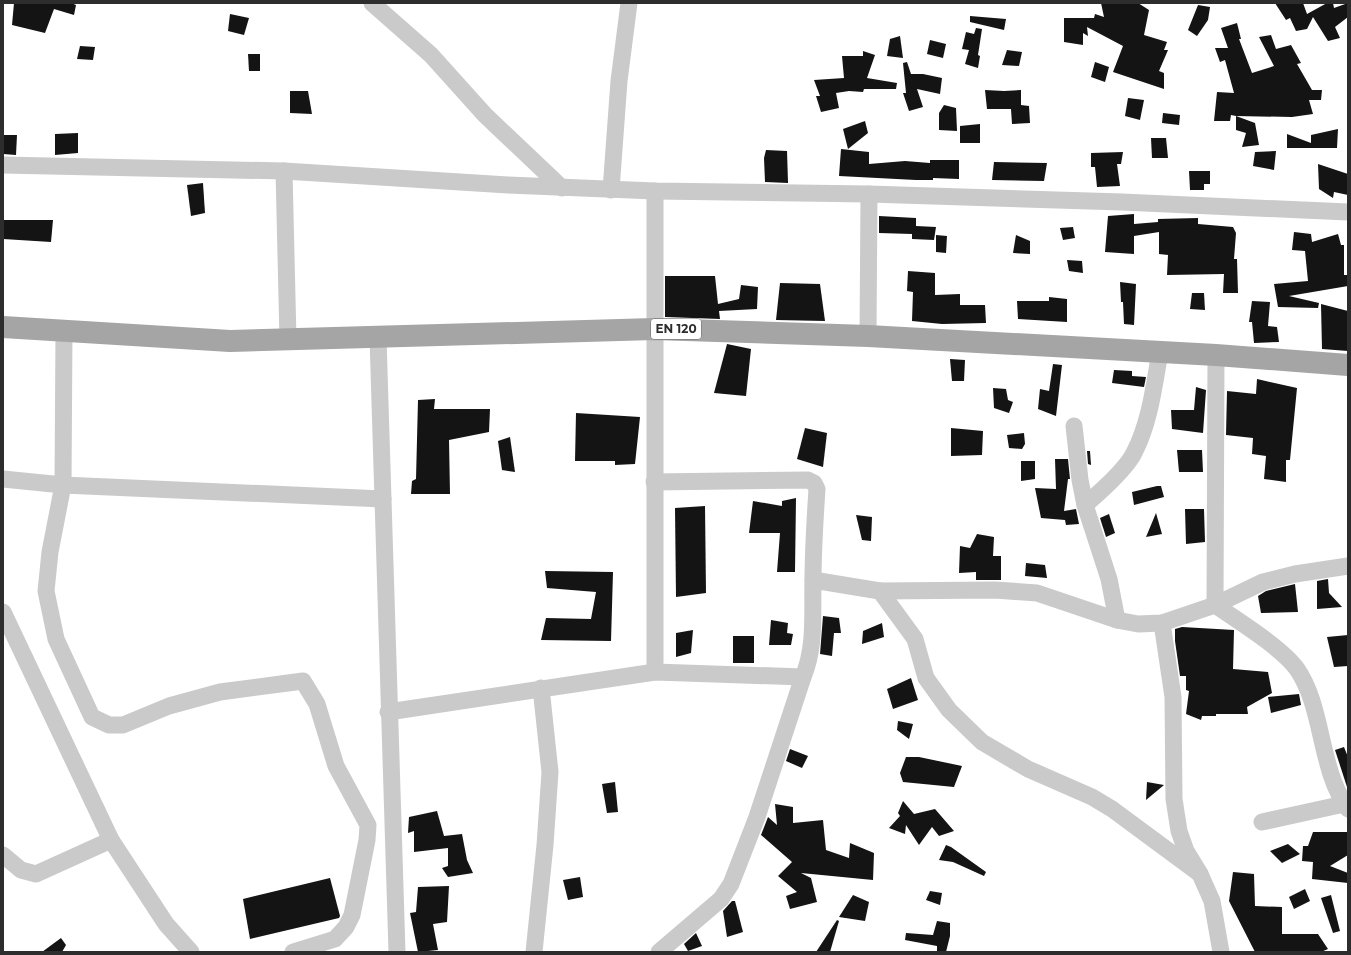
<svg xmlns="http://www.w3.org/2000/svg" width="1351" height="955" font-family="Montserrat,sans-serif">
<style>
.building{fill:#141414}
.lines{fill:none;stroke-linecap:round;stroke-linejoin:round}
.minor{stroke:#cacaca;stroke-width:17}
.major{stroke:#a5a5a5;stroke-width:22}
.labels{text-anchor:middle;stroke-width:4;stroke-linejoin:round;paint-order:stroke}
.shield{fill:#fff;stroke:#6c6c6c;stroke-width:1}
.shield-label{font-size:12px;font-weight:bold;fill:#2d2d2d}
</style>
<rect width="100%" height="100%" fill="#fff"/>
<g class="building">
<polygon points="14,3 71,3 76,5 74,15 54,9 45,33 12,25"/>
<polygon points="1101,3 1138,3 1149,10 1144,35 1167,42 1164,50 1168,50 1159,71 1164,73 1164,89 1113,72 1123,46 1087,27 1088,36 1083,33 1083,45 1064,42 1064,18 1094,18 1095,14 1104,17"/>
<polygon points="1275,3 1303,3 1307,14 1327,3 1333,3 1334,8 1348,3 1348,17 1335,27 1340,38 1328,41 1313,17 1307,29 1296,31 1290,18 1286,20"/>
<polygon points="1198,5 1210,7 1208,20 1197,36 1188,30"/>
<polygon points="230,14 249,18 244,35 228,31"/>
<polygon points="970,16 1006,19 1004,30 970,22"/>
<polygon points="1237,23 1241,39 1239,39 1252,73 1274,66 1259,37 1271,35 1276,49 1291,45 1301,63 1297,64 1312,90 1322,90 1321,100 1309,100 1313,114 1292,117 1236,116 1255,123 1259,145 1242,147 1246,133 1236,130 1236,116 1231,115 1230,121 1214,121 1217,92 1234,93 1225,60 1220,62 1215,48 1228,48 1221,28"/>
<polygon points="976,28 982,29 978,55 980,56 978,68 965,64 969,50 962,49 966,32 974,34"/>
<polygon points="900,36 903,58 887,56 890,39"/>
<polygon points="930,40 946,44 943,58 927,54"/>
<polygon points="80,46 95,47 93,60 77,59"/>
<polygon points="1007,50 1022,52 1019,66 1002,65"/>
<polygon points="863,51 875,55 867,78 897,83 896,89 864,89 863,92 849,91 836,93 839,108 821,112 816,96 820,96 814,80 844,78 842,56 863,56"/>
<polygon points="248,54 260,54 260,71 249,71"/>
<polygon points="907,62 911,74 923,74 942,78 940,94 917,89 923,107 909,111 903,93 906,93 903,63"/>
<polygon points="1095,62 1109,67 1105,82 1091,77"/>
<polygon points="985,90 1004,91 1021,90 1021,105 1029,106 1030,123 1012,124 1011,109 987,109"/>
<polygon points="290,91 308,91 312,114 290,113"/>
<polygon points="1128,98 1144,100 1140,120 1125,116"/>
<polygon points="944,105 956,108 957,131 939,130 939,113"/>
<polygon points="1163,113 1180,115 1179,125 1162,123"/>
<polygon points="865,121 868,133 848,149 843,129"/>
<polygon points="980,124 980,143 960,143 960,126"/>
<polygon points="1338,129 1337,148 1287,148 1287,134 1311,143 1311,135"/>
<polygon points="78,133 78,153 55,155 55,134"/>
<polygon points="3,135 17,135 16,155 3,154"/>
<polygon points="1151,138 1166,138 1168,158 1152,158"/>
<polygon points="841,149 869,152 869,164 905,161 930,163 930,160 959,160 959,179 933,178 933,180 916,180 839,176"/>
<polygon points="766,150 787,151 788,183 765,182 764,158"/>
<polygon points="1276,151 1274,170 1253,166 1255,152"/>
<polygon points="1123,152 1121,164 1117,164 1120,186 1097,187 1095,167 1091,167 1091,153"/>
<polygon points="994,162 1047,163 1044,181 992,180"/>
<polygon points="1318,164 1348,174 1348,195 1334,192 1333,198 1319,189"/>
<polygon points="1189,171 1210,171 1210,184 1204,184 1204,190 1190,190"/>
<polygon points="203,183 205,213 191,216 187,185"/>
<polygon points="1134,214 1134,224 1158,222 1158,219 1198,218 1198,224 1233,227 1236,233 1234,259 1237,259 1238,293 1223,293 1224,274 1167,275 1168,255 1159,254 1159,232 1134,236 1134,254 1105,252 1108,216"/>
<polygon points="879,216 916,218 916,226 936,227 934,240 912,239 912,234 879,233"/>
<polygon points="3,220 53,220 51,242 3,239"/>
<polygon points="1073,227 1075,238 1063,240 1060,228"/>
<polygon points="1294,232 1311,234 1312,242 1338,234 1341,245 1344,245 1344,275 1348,275 1348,286 1289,296 1319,303 1318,308 1278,307 1274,284 1308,281 1305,251 1292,250"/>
<polygon points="936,235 947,236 946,253 936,252"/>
<polygon points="1016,235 1030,241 1030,254 1013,253"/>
<polygon points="1067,260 1082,261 1083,273 1069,271"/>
<polygon points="908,271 935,273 935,295 960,294 960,305 985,305 986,323 942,324 912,321 913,292 907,291"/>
<polygon points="665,276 715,276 718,304 739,299 741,285 758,287 757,309 719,311 720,319 665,317"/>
<polygon points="1120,282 1136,284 1134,325 1124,324 1123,302 1121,302"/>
<polygon points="780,283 820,284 825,321 776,320"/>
<polygon points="1192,293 1204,293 1205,310 1190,309"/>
<polygon points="1049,297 1067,299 1067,322 1018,319 1017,301 1049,301"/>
<polygon points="1252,301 1270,302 1268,326 1277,327 1279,342 1254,343 1252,322 1249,322"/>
<polygon points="1321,304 1348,311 1348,351 1322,349"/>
<polygon points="727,344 751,349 746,396 714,393"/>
<polygon points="950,359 965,360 964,381 952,381"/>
<polygon points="1053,364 1062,365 1056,416 1038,409 1040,389 1049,391"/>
<polygon points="1114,370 1132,371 1132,376 1146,377 1144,387 1112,383"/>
<polygon points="1257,379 1297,388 1290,460 1286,460 1286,482 1264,479 1266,456 1252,454 1253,438 1226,435 1227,391 1256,394"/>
<polygon points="1196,387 1206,390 1203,433 1172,429 1171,410 1194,410"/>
<polygon points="993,388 1006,389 1008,400 1013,402 1009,413 994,408"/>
<polygon points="435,399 434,409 490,409 489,432 449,440 450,494 411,494 412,481 416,479 418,400"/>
<polygon points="576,413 640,417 635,464 615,465 615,461 575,461"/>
<polygon points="805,428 827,433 823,467 797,459"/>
<polygon points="951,428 983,431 982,455 951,456"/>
<polygon points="1024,433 1025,444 1022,449 1009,448 1007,435"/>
<polygon points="510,437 515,472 502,470 498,441"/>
<polygon points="1177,450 1202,450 1203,472 1179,472"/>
<polygon points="1087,451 1090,451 1091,465 1088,464"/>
<polygon points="1055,459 1068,459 1070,479 1068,479 1064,511 1076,509 1079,524 1066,525 1065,520 1041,518 1035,488 1056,489"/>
<polygon points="1021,461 1035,461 1035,479 1021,481"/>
<polygon points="1157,486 1161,486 1164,497 1134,505 1132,492"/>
<polygon points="796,498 795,572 777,572 780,533 749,533 753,501 782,506 782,501"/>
<polygon points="705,506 706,593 676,597 675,508"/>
<polygon points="1185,509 1204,509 1205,542 1186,544"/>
<polygon points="1156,513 1162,534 1146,537"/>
<polygon points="1109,514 1115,533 1106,537 1100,518"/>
<polygon points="856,515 872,517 871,541 862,540"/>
<polygon points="977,534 994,537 993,556 1001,556 1001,580 976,580 976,572 959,573 960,546 970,548"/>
<polygon points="1026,563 1045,565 1047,578 1025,576"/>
<polygon points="545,571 613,572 611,641 541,640 546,618 591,619 596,592 547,588"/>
<polygon points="1328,579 1329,593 1342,607 1317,609 1317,581"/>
<polygon points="1295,584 1298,612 1261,613 1258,596 1266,591"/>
<polygon points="823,616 839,618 841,633 834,633 832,656 820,654"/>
<polygon points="771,620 788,623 787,633 793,634 791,645 769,645"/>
<polygon points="882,623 884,637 862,644 863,631"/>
<polygon points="1182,627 1234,630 1233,669 1268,672 1272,693 1247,707 1248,714 1216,714 1216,716 1202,716 1201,720 1186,714 1189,691 1186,690 1186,676 1180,676 1175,641 1175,629"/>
<polygon points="693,630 691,653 676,657 676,633"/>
<polygon points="1348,635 1348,666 1334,667 1327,637"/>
<rect x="733" y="636" width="21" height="27"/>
<polygon points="911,678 918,700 893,709 887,689"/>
<polygon points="1299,694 1301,705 1271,713 1268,697"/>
<polygon points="898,721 913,724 909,739 897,730"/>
<polygon points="1344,747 1348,757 1348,790 1335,750"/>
<polygon points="790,749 808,756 802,768 786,761"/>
<polygon points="906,757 919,757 962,766 954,787 903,782 900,773"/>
<polygon points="615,782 618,812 607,813 602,784"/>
<polygon points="1147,782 1164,785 1146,800"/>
<polygon points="903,801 914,814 935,809 954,831 939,836 932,827 919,845 906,825 905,834 889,828 900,816 898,813"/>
<polygon points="775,804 793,807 793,823 823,820 826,850 849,858 850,843 874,853 873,880 801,873 811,878 817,902 790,909 786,896 797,892 778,876 792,862 761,835 768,817 777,825"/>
<polygon points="437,811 444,836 462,834 467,860 473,873 448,877 442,868 448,866 448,848 414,852 414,831 408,833 409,817"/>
<polygon points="1313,832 1348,832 1348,855 1330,866 1348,873 1348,883 1312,879 1313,862 1302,861 1303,846 1308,846"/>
<polygon points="1288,844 1300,854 1282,863 1270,851"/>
<polygon points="946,845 951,847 986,872 984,876 953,862 939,860"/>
<polygon points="1233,872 1254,874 1255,906 1282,907 1282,934 1318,934 1328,949 1321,952 1255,952 1229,901"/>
<polygon points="580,877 583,897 568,900 563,880"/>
<polygon points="330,878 340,916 339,918 250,939 243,899"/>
<polygon points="449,886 447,922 433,924 438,950 418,952 410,913 416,912 418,887"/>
<polygon points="1305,889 1310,901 1294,909 1289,897"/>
<polygon points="930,891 942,893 940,905 926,900"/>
<polygon points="853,895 869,902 865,921 839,917"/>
<polygon points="1331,895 1340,931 1333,933 1321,898"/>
<polygon points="732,901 735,901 743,932 727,937 723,911"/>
<polygon points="837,920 839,921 830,952 816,952"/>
<polygon points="937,921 950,923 950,936 946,952 937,952 937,946 905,940 906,933 933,935"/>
<polygon points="696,933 702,946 688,951 684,944"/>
<polygon points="61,938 66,945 62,952 42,952"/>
</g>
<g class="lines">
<g class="minor">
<polyline points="372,3 431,55 485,115 562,188"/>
<polyline points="3,165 284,171 508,185 655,191 869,194 1122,202 1348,212"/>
<polyline points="284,171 288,340"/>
<polyline points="611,190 619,81 629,3"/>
<polyline points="64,330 63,485 50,552 46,591 56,639 92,717 109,725 123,725 169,706 220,692 303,681 317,704 336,766 368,825 367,840 352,915 346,927 335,939 293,952"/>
<polyline points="868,336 869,194"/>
<polyline points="378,338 397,952"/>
<path d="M 1216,355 L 1215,605 C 1237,620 1282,648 1297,669 C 1324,708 1319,770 1348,809"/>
<polyline points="1074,426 1080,480 1085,505 1109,579 1117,620"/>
<polyline points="3,479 63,485 383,499"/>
<path d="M 1085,505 C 1099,493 1126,469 1134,453 C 1150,422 1154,386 1160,352"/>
<polyline points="813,580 880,591 995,590 1037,593 1117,620 1138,624 1162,623 1215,605 1263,582 1295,574 1348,566"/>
<polyline points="880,591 915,639 926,678 949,710 982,742 1028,769 1092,797 1112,809 1200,874"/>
<polyline points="3,612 111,840 166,924 191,952"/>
<polyline points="1162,623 1173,697 1174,799 1179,831 1186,851 1200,874 1212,901 1221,952"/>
<polyline points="655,672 655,191"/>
<path d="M 388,712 L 655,672 L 803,677 C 816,646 812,613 813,581 C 813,550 815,519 817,489 L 814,483 L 808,480 L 654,482"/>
<polyline points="1262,822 1344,804"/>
<polyline points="3,855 21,870 36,874 111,840"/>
<polyline points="534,952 545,845 550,772 541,688"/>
<polyline points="659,952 721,899 731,884 757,817 803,677"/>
</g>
<polyline class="major" points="3,327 230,341 654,329 868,336 1216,355 1348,365"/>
</g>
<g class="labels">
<rect class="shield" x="651" y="319" width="50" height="20" rx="3"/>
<g class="shield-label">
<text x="676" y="333">EN 120</text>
</g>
</g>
<rect width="1351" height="955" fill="none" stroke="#2d2d2d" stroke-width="8"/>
</svg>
